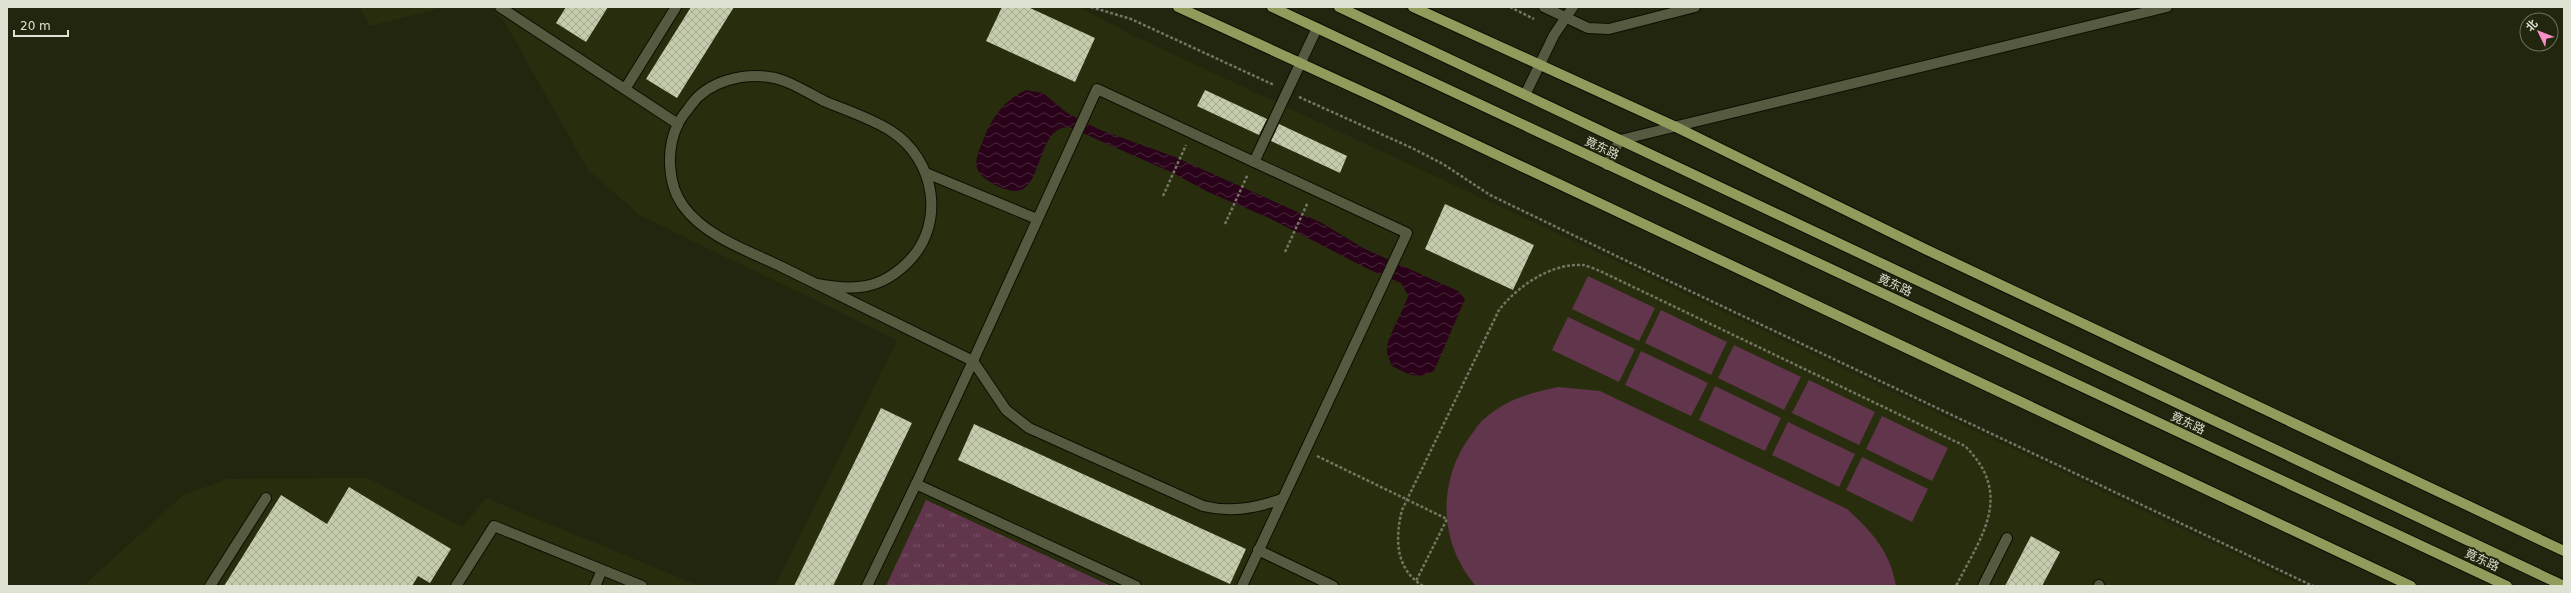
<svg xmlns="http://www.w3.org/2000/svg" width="2571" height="593" font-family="'DejaVu Sans','Noto Sans SC',sans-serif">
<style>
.built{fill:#282d0d}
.grass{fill:url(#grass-tufts)}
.pitch{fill:#61354c}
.water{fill:url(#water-waves)}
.building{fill:url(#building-cross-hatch)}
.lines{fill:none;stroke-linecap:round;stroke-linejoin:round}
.minor-casing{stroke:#0c0f00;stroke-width:12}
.major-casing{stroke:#0c0f00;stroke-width:12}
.path{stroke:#727662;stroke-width:2.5;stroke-dasharray:3 2;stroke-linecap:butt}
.minor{stroke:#555a40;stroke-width:10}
.major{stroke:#909b5c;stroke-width:10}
.labels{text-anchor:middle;stroke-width:4;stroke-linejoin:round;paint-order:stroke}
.street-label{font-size:12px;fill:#dee2d3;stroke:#22260e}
</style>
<defs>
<pattern id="grass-tufts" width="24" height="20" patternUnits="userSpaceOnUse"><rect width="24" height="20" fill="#61354c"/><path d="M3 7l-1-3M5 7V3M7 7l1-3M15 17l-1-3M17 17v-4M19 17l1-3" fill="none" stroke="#775265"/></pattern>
<pattern id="water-waves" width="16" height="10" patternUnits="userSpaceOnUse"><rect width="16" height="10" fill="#2a021a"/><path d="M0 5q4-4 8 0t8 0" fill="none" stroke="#48273a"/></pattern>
<pattern id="building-cross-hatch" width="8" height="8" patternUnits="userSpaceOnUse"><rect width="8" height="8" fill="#c5ccae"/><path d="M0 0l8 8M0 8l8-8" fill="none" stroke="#a4aa92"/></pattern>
</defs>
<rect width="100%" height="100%" fill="#22260e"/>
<g class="built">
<polygon points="360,7 446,7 370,26"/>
<polygon points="490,7 1079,7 1132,35 1557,233 2303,586 775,586 897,340 641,216 588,170 504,21"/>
<polygon points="368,478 462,527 486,498 700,586 83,586 183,495 228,479"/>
</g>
<polygon class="grass" points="926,500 1111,586 886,586"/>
<g class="pitch">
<polygon points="1588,276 1655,308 1639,341 1572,309"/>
<polygon points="1661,310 1727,342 1711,375 1645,343"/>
<polygon points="1568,317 1635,349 1619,382 1552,350"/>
<polygon points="1734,345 1801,377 1784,410 1718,378"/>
<polygon points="1641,351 1708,383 1691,416 1625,385"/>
<polygon points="1809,380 1875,412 1859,445 1792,413"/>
<polygon points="1715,386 1781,418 1765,451 1699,420"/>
<path d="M 1558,387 L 1600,391 L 1847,509 C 1872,532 1890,551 1896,586 L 1476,586 C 1438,542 1437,481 1471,435 C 1475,430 1479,423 1484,419 C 1507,399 1530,393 1558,387 Z"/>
<polygon points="1882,416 1948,448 1932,481 1866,449"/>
<polygon points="1788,422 1855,454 1839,487 1772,455"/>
<polygon points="1862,457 1928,489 1912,522 1846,490"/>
</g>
<path class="water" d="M 1026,90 L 1043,93 L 1067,113 L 1098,129 L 1175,157 L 1322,223 L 1363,248 L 1458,291 L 1465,299 L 1434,371 C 1415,380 1410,375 1392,366 C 1391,362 1387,356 1387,351 C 1386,337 1404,312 1408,295 L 1401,283 L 1368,269 L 1269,218 L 1208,192 L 1171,172 L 1069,127 C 1039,127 1043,177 1023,189 C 1016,193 1009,190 1002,188 C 967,172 974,162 987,131 C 995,113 1008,98 1026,90 Z"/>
<g class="building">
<polygon points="566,7 608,7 586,42 556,23"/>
<polygon points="691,7 734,7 677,98 646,79"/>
<polygon points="1002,7 1028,7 1095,38 1075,82 986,41"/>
<polygon points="1205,90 1267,119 1259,135 1197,106"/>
<polygon points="1279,124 1347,156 1340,173 1271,141"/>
<polygon points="1445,204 1534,245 1513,290 1425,249"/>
<polygon points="881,408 912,423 833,586 794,586"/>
<polygon points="974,424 1246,549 1230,584 958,460"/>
<polygon points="349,487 451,549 430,583 418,576 412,586 224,586 281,495 327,524"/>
<polygon points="2031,536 2060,552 2042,586 2005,586"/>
</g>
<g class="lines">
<defs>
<g id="minor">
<polyline points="500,7 678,124"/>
<polyline points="1544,7 1588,28 1609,29 1695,7"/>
<polyline points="625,89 676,7"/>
<polyline points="1525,95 1554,35 1573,7"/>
<polyline points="1254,162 1317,28"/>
<polyline points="1607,165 1620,140 2167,7"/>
<polyline points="926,173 1037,219"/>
<path d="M 817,284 C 854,291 881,290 909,261 C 946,223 935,159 891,131 C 871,118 845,110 824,101 C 808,93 787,79 769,77 C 743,73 708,81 691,105 C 687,111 681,117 678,124 C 666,148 667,185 684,207 C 707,238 750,251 784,268 C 847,299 910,330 973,361 L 1097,89 L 1407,233 L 1242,586"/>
<path d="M 973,361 L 1006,410 L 1029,428 L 1203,506 C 1231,513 1255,508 1282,499"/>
<polyline points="916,484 973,361"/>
<polyline points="1258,550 1333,586"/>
<polyline points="210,586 266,498"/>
<polyline points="456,586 494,526 642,586"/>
<polyline points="595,586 602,570"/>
<polyline points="867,586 916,484 1136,586"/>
<polyline points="1983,586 2007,538"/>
<polyline points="2099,586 2099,585"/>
</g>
<g id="major">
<polyline points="1178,7 1383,101 2411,586"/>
<polyline points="1272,7 2507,586"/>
<polyline points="1339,7 2564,586"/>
<polyline points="1413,7 1674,126 1925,249 2564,551"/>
</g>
</defs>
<use href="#minor" class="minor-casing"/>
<use href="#major" class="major-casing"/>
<g class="path">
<polyline points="1091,7 1131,19 1274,85"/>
<polyline points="1510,7 1534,19"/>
<polyline points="1299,97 1412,148 1443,164 1490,195 1633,264 2313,586"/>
<polyline points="1163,196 1186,145"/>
<polyline points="1225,224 1248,174"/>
<polyline points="1285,252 1308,202"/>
<polyline points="1317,456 1447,519 1416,581"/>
<path d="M 1423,586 C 1395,569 1395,538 1402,510 L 1499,310 C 1517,287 1550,263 1583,265 C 1588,266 1595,269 1600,271 L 1965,446 C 2014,495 1982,535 1956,586"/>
</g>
<use href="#minor" class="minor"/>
<use href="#major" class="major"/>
</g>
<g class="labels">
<g class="street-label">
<text transform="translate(1602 148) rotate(25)" y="4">竟东路</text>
<text transform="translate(1895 285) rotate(25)" y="4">竟东路</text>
<text transform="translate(2188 423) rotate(25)" y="4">竟东路</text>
<text transform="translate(2482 560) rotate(25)" y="4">竟东路</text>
</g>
</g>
<rect width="2571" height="593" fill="none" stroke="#dee2d3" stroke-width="16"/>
<g transform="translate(2539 32) rotate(313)"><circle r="19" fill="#22260e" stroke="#6d715d"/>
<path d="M0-3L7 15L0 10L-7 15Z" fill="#fa8fc8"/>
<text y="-6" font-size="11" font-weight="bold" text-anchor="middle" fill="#dee2d3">北</text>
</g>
<path d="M14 30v6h54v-6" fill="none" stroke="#dee2d3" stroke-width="2"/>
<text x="20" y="30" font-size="12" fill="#dee2d3" stroke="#22260e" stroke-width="3" paint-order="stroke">20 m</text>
</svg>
